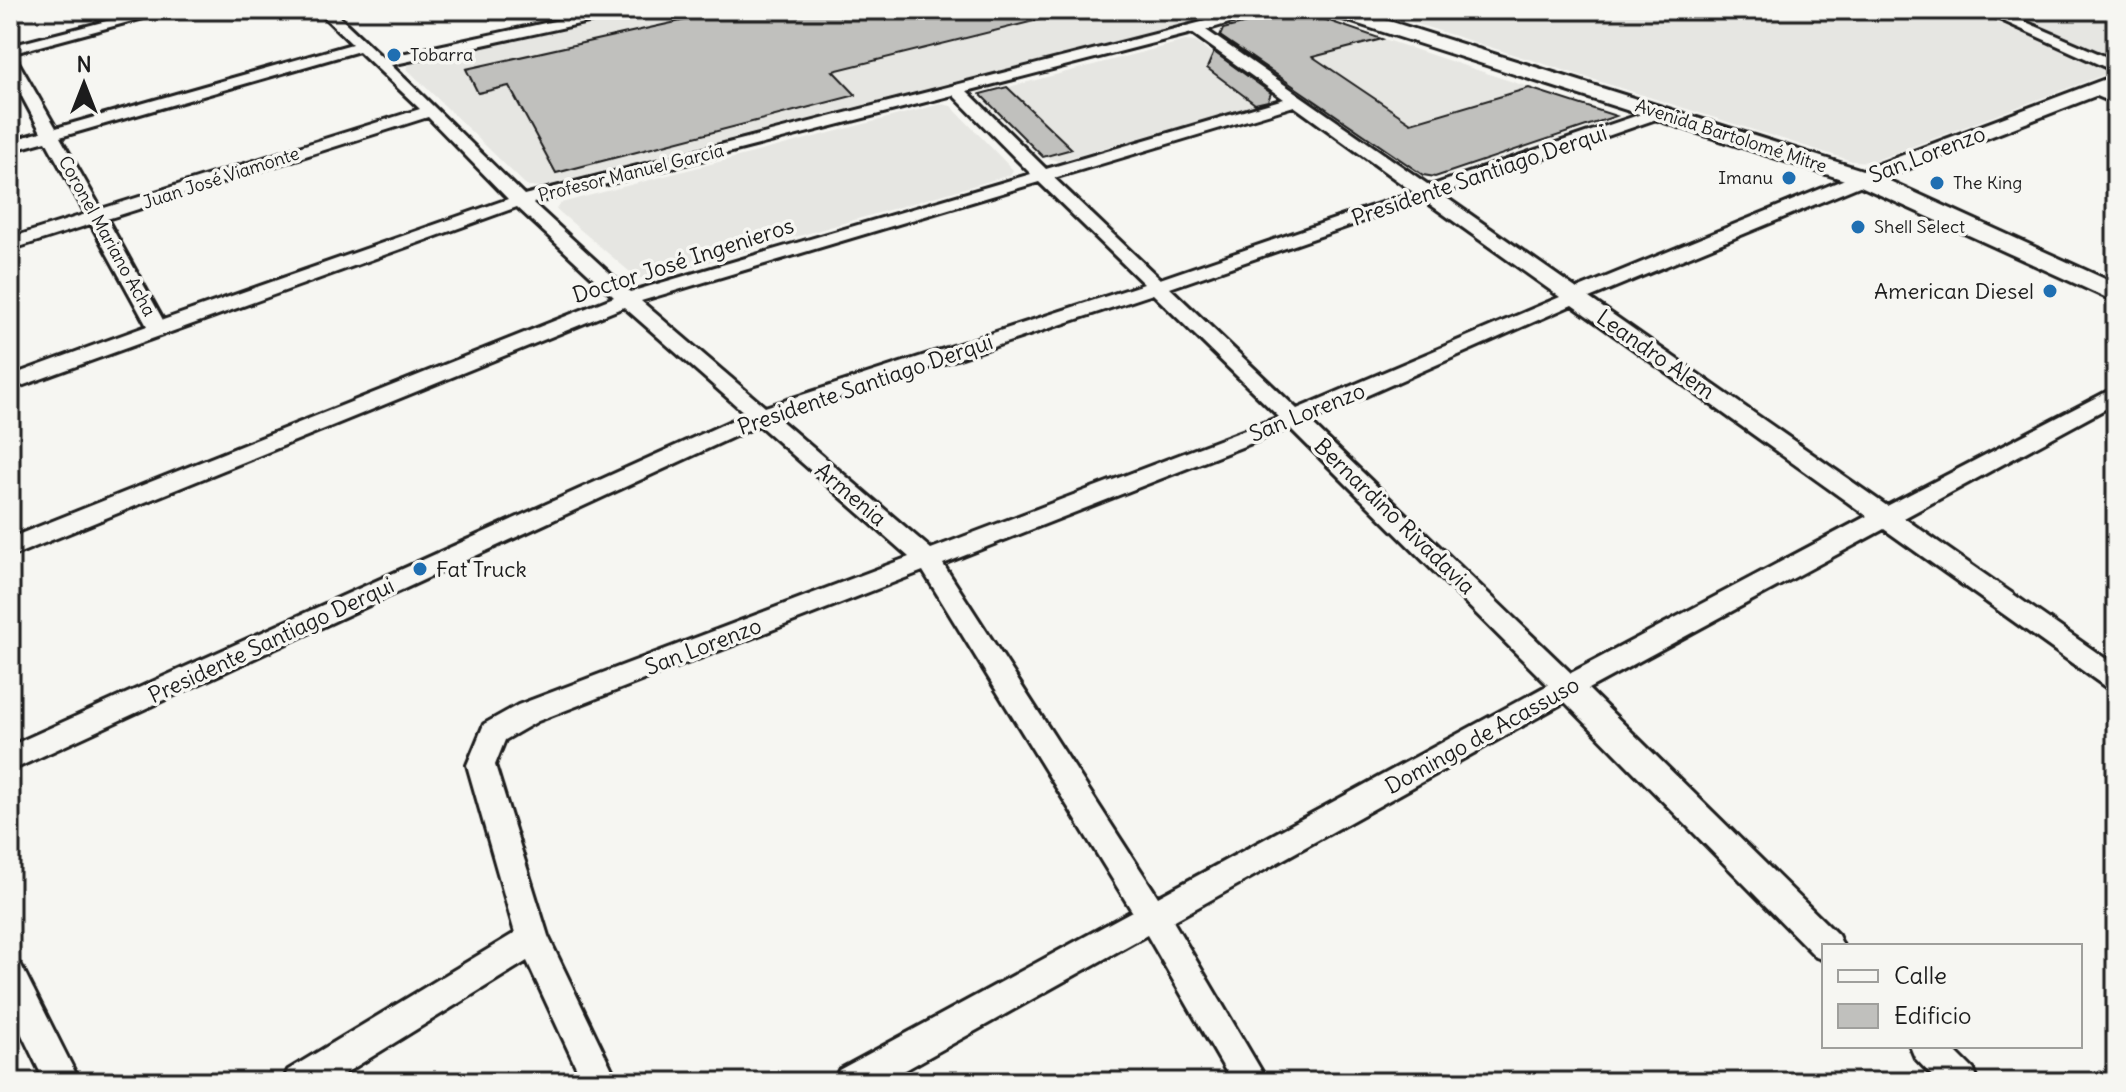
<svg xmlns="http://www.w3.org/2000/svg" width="2126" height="1092" font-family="Delius,sans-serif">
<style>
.built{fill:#e6e6e2}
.building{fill:#c0c0bd;stroke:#1c1c1c;stroke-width:2}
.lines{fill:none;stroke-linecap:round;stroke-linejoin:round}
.minor-casing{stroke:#1c1c1c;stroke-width:6}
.tertiary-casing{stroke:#1c1c1c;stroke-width:6}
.secondary-casing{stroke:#1c1c1c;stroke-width:6}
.minor{fill:#f6f6f2;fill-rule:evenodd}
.tertiary{fill:#f6f6f2;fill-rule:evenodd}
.secondary{fill:#f6f6f2;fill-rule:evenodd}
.poi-dot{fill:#1f6fb2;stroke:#f6f6f2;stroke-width:3}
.labels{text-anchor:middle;stroke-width:7;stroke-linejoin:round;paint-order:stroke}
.far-poi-label{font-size:18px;fill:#1c1c1c;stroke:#f6f6f2;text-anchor:start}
.far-street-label{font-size:18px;fill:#1c1c1c;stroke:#f6f6f2}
.street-label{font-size:22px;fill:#1c1c1c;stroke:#f6f6f2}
.poi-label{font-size:22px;fill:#1c1c1c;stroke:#f6f6f2;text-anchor:end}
</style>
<rect width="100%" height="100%" fill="#f6f6f2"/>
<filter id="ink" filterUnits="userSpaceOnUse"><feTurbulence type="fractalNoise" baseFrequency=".0125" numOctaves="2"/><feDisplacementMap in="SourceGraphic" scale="16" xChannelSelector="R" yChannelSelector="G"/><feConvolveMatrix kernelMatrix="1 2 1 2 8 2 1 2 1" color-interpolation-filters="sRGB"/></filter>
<g filter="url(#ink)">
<g class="built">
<polygon points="657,10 1238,10 540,187 527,186 406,68 410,64"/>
<polygon points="1383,10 1969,10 2103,69 2106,74 1871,162 1852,161 1379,12"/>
<polygon points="2005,10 2116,10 2116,58"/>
<polygon points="1290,12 1303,12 1609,114 1610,118 1435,177 1423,175 1222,34 1223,29"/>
<polygon points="1185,41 1196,42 1270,96 1268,101 1058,161 1043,157 986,93"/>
<polygon points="941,104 951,106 1013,170 1010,175 650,279 637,278 556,209 561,203"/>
</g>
<g class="building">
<polygon points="730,10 1045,10 1046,18 833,71 856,95 556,173 509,86 478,93 466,69"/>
<polygon points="1290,12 1303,12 1382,39 1313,57 1411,123 1529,88 1616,116 1435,177 1423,175 1220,36 1223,29"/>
<polygon points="1214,52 1271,93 1268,101 1255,104 1207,68"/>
<polygon points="1007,87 1072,149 1043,157 980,94"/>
</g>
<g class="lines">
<defs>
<g id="minor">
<polygon points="149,10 173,10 10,54 10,46"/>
<path d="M 317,10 L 332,10 L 383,58 L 605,10 L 632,10 L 625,14 L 391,65 L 524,195 L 1249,10 L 1273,10 L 1206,30 L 1430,186 L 1653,110 L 1665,110 L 1665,116 L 1441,194 L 1577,289 L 1857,174 L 1869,174 L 1872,178 L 1869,182 L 1589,298 L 1887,506 L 2116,387 L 2116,403 L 1904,518 L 2116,666 L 2116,691 L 2107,688 L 1884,529 L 1588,689 L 1838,935 L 1843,946 L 1824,946 L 1824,960 L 1816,957 L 1565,702 L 1173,921 L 1268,1082 L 1232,1082 L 1147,935 L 884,1082 L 834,1082 L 839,1070 L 1132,911 L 923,571 L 538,721 L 505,740 L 495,765 L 548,936 L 618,1082 L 583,1082 L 527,961 L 331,1082 L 283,1082 L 288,1070 L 515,933 L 467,765 L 484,724 L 518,705 L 909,557 L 759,425 L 10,771 L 10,746 L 746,414 L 624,307 L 10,557 L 10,538 L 614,297 L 517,207 L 10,390 L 10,376 L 147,326 L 91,224 L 10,250 L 10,238 L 86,214 L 46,141 L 10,151 L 10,141 L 41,132 L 10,74 L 10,56 L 17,60 L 56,128 L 352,44 ZM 1192,33 L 1284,99 L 1046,169 L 967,91 ZM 359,51 L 420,109 L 101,209 L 60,137 ZM 953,95 L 1031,174 L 630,292 L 533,203 ZM 1294,106 L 1413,192 L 1160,279 L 1054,178 ZM 428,117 L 508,199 L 163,320 L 107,219 ZM 1039,182 L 1144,284 L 765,407 L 641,301 ZM 1424,200 L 1560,297 L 1297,409 L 1170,288 ZM 1153,294 L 1279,417 L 931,549 L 778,418 ZM 1572,305 L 1867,516 L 1571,673 L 1309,421 ZM 1290,428 L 1548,685 L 1158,897 L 943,564 Z"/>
<polygon points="1979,10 1998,10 2116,61 2116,72"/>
<polygon points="2095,85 2116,93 2116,104 2090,93 2087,90"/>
<polygon points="10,960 21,965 80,1082 45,1082 10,1010"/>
<polygon points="1910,1046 1950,1046 1974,1070 1979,1082 1938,1082 1915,1058"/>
</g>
<polygon id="tertiary" points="2116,75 2116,88 1871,183 1863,184 1852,178 1855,173"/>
<polygon id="secondary" points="1324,10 1354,10 1872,173 2116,284 2116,302 1854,183 1327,14"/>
</defs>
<use href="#minor" class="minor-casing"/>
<use href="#tertiary" class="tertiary-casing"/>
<use href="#secondary" class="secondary-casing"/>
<use href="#minor" class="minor"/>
<use href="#tertiary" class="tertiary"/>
<use href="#secondary" class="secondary"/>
</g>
</g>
<g class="poi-dot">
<circle cx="394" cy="55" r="8"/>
<circle cx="1789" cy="178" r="8"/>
<circle cx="1937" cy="183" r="8"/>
<circle cx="1858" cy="227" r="8"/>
<circle cx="2050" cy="291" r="8"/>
<circle cx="420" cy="569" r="8"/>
</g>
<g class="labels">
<g class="far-poi-label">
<text x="410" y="61">Tobarra</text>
<text x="1773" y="184" text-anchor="end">Imanu</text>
<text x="1953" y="189">The King</text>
<text x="1874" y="233">Shell Select</text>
</g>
<g class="far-street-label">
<text transform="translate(1731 136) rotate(18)" y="6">Avenida Bartolomé Mitre</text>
<text transform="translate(631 173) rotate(-14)" y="6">Profesor Manuel García</text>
<text transform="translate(221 178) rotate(-18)" y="6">Juan José Viamonte</text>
<text transform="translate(107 236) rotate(61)" y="6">Coronel Mariano Acha</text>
</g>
<g class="street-label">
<text transform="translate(1927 154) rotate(-21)" y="8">San Lorenzo</text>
<text transform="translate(1479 175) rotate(-19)" y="8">Presidente Santiago Derqui</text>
<text transform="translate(683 260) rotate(-18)" y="8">Doctor José Ingenieros</text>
<text transform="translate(1656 354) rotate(35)" y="8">Leandro Alem</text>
<text transform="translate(865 384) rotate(-19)" y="8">Presidente Santiago Derqui</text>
<text transform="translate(1307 412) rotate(-22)" y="8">San Lorenzo</text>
<text transform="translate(851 494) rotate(40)" y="8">Armenia</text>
<text transform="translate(1395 516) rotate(44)" y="8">Bernardino Rivadavia</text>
<text transform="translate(271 640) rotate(-25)" y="8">Presidente Santiago Derqui</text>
<text transform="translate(703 646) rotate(-21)" y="8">San Lorenzo</text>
<text transform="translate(1482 735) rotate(-29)" y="8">Domingo de Acassuso</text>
</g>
<g class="poi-label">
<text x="2034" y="299">American Diesel</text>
<text x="436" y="577" text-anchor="start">Fat Truck</text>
</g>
</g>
<rect width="2126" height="1092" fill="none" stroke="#f6f6f2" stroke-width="40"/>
<rect x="20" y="20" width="2086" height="1052" fill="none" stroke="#1c1c1c" stroke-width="3" filter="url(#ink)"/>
<rect x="1822" y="944" width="260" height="104" fill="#f6f6f2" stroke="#9f9f9c" stroke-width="2"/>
<rect x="1838" y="970" width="40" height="12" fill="#f6f6f2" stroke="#9f9f9c" stroke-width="2"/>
<text x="1894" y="984" font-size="24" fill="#1c1c1c">Calle</text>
<rect x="1838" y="1004" width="40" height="24" fill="#c0c0bd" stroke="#9f9f9c" stroke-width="2"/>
<text x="1894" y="1024" font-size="24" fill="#1c1c1c">Edificio</text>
<g transform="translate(84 84)" stroke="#f6f6f2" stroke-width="6" paint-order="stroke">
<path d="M0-6L14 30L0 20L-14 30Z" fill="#1c1c1c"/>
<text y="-12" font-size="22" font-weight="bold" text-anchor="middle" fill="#1c1c1c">N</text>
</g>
</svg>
